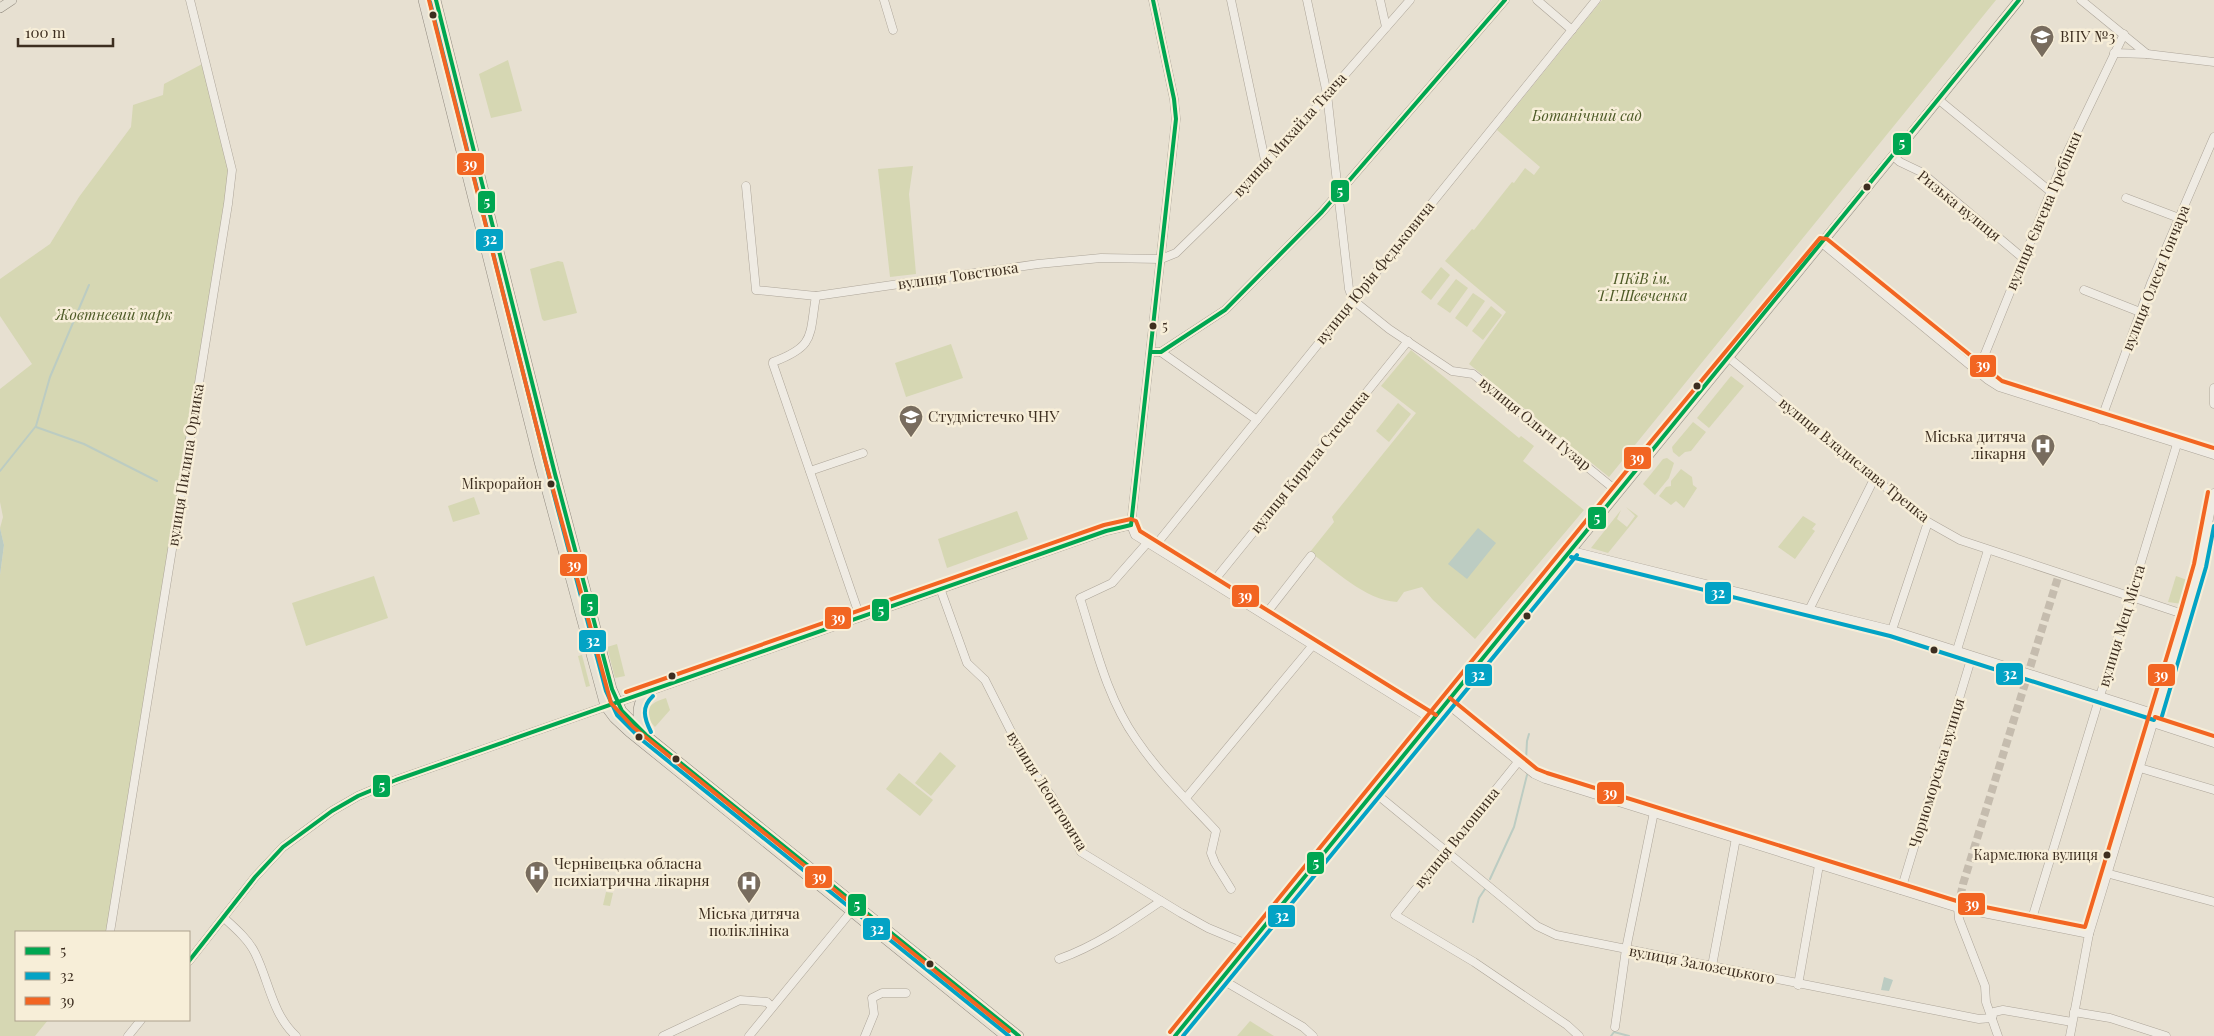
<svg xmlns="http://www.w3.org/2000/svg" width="2214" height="1036" font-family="'Playfair Display',serif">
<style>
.green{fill:#d6d7b3}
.water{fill:#bcccc2}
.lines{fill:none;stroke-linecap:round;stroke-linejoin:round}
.stream{stroke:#bcccc2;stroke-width:2}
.minor-tunnel{stroke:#c5bcae;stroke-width:8;stroke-dasharray:8 4;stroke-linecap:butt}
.minor-casing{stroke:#ada599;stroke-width:9}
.major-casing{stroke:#928b80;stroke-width:10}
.minor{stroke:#efebe3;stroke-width:8}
.major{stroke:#e6e1d4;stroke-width:9}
.bus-1-casing{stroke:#f7eed8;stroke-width:8}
.bus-2-casing{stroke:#f7eed8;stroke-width:8}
.bus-3-casing{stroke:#f7eed8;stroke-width:8}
.bus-1{stroke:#00a651;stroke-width:4}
.bus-2{stroke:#03a3c5;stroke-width:4}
.bus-3{stroke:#f26522;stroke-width:4}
.bus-dot{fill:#3d2e20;stroke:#f7eed8;stroke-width:2}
.labels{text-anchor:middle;stroke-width:5;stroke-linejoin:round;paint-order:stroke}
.bus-label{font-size:14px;fill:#3d2e20;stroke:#f7eed8;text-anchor:end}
.poi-label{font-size:15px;fill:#3d2e20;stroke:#f7eed8;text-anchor:start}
.park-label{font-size:15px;font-style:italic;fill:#4d5a26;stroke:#f7eed8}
.street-label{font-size:15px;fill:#3d2e20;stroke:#f7eed8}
.line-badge{stroke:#f7eed8;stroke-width:2}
.badge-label{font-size:14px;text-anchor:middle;font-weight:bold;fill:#fff}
</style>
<rect width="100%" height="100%" fill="#e7e0d1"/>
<g class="green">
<polygon points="1602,0 1996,0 1609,477 1469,364 1506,312 1445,261 1472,229 1474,230 1512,182 1514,183 1525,168 1534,175 1540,167 1497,130"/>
<polygon points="431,3 475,177 474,180 428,4"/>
<polygon points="508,60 522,111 491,118 479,74"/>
<polygon points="206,62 232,170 110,932 16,932 16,1020 48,1020 35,1036 0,1036 0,575 4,545 0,528 3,517 0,502 0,389 32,364 0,316 0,279 50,244 79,197 131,127 133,105 163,95 164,84"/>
<polygon points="913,166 909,194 916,274 890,277 878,169"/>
<polygon points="477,198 481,200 543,448 539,446"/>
<polygon points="558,261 563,262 577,313 544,321 542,319 530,269"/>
<polygon points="1441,267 1450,275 1431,300 1421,292"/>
<polygon points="1456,279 1468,288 1450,313 1437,304"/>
<polygon points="1473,293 1485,301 1467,327 1455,318"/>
<polygon points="1491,306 1502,315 1483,340 1472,331"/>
<polygon points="951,344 963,378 906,397 895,363"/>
<path d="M 1411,350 L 1519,438 L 1521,436 L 1534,446 L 1523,461 L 1584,510 L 1475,639 L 1433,600 L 1422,587 L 1404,592 L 1397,602 C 1365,600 1335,570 1310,552 L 1334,522 L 1332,517 L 1416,413 L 1381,386 Z"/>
<polygon points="1731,376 1744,386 1709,428 1697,418"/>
<polygon points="1398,403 1411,414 1389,442 1376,431"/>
<polygon points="1693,422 1706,432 1691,451 1685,452 1679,457 1673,452 1672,447"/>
<polygon points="1667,458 1674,463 1669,478 1655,495 1643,484 1663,459"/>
<polygon points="547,463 606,687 607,697 545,465"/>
<polygon points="1681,469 1692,477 1693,485 1697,488 1684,508 1676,501 1671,505 1659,496 1666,487 1671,486 1671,481"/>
<polygon points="474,497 480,514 453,522 448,506"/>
<polygon points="1626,507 1638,516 1608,553 1591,548 1621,510 1617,519 1627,527 1635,516"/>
<polygon points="1017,511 1028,539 947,568 938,539"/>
<polygon points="1803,516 1816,524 1812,529 1815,531 1795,559 1778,547"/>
<polygon points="374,576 388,618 306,646 292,603"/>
<polygon points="2176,576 2190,581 2182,604 2168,602"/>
<polygon points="617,644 625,676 615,678 607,647"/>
<polygon points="582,655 590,686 586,687 578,656"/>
<path d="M 666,698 L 670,710 L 655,727 L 648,719 C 646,705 654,702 666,698 Z"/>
<polygon points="940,752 956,766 931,796 915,783"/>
<polygon points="899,773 933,800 920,816 886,789"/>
<polygon points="606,892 613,893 610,906 603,905"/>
<polygon points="1250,1021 1274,1036 1237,1036"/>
</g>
<g class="water">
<polygon points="0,528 4,545 0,575"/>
<polygon points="1478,528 1496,543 1467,579 1448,564"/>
<polygon points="1884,977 1893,980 1889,991 1881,990"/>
</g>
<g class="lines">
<g class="stream">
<polyline points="36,427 84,444 157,481"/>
<polyline points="0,471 36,426 50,377 89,285"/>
<polyline points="1526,760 1527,741 1529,734"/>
<polyline points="1490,879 1514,827 1527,775"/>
<polyline points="1473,922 1479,898 1485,889"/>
<polyline points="1611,1036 1614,1032 1629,1036"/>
</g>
<polyline class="minor-tunnel" points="1958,908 1963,884 2059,574"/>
<defs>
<g id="minor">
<polyline points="884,0 893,30"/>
<polyline points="1153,0 1174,99 1176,119 1131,525 1135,535 1433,720"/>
<polyline points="1231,0 1266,165"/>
<polyline points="1307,0 1327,94 1349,289 1353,300 1389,329 1452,371 1473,374 1618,492"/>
<polyline points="1380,0 1386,27"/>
<polyline points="1537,0 1572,30"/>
<polyline points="2081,0 2147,54"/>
<polyline points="2114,53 2147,54 2214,62"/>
<polyline points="1939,100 2051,192"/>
<polyline points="1893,156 1900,162 1921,172 2024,259"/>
<polyline points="746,186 756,290 816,296 1038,264 1101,258 1161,259 1176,253 1266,165 1410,0"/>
<polyline points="2126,198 2179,218"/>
<polyline points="1823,244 1988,380 1999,387 2214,455"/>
<polyline points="2084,290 2140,312"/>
<path d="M 816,296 C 809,336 816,346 773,362 L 773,364 L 860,617"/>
<polyline points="1151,352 1161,352 1225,310 1322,212 1505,0"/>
<polyline points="1161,352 1257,420"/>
<polyline points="1729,358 1928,522 1960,540 2186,615"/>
<polyline points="1978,371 2064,159 2124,34"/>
<polyline points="2214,388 2214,404"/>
<polyline points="2101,420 2151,283 2214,137"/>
<polyline points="810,471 863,453"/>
<path d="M 1148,542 L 1112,583 L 1080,598 C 1095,645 1107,698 1136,739 C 1159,773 1188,801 1216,831 L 1211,853 L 1215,863 L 1231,889"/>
<polyline points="1155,546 1596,0"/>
<polyline points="1572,551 1892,630 2156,714"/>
<polyline points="1213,582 1408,341"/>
<polyline points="940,588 967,663 985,680 1027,763 1052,797 1081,852 1181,913 1208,928 1249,945"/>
<polyline points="1809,610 1875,477"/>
<polyline points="1265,615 1311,556"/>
<polyline points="1892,630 1928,522"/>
<polyline points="1957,650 1988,550"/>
<polyline points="1446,703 1534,774 1545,779 1958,908 2089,934"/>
<polyline points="2153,723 2214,743"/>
<polyline points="1518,762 1395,915 1474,962 1567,1025 1579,1036"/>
<polyline points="2140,768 2214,790"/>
<polyline points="1374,792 1537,926 1556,935 1979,1019 1992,1018 1994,1012 2003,1010 2072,1022"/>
<polyline points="1186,798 1313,645"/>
<polyline points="2106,873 2214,902"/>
<polyline points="1901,890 1972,656"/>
<polyline points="1958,908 1959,919 1985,986 1986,1002 1998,1036"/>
<path d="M 224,918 C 235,928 248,939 255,953 C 269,981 272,1014 296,1036"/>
<polyline points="2031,922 2177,444"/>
<polyline points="110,932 228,204 232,170 190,0"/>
<path d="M 1059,959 C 1096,946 1129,923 1161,901"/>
<polyline points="189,961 255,877 283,847 332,811 358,796 396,780 1106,531 1131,525"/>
<polyline points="1712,966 1736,838"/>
<polyline points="1221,979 1303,1027 1313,1036"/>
<polyline points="1798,985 1819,865"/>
<polyline points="2074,1012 2110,1018 2166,1036"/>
<polyline points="1615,1027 1626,949 1654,812"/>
<polyline points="128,1036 141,1020"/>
<polyline points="663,1036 740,1000 767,1002 772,1007"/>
<polyline points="749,1036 854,908"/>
<polyline points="865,1036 874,1014 872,998 882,993 906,993"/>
<polyline points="2070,1036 2089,934 2186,615 2200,565 2214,493"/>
</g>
<g id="major">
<polyline points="423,0 539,462 605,706 614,718 629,732 1005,1036"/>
<polyline points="436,0 555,474 612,689 622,711 646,735 1019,1036"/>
<polyline points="0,8 12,0"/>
<path d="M 643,730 C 635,716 636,701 649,691"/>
<path d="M 1175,1036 C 1455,689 1740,347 2019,0"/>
</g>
</defs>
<use href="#minor" class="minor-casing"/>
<use href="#major" class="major-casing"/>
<use href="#minor" class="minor"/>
<use href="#major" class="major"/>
<defs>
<g id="bus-1">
<polyline points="436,0 555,474 612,689 622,711 646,735 1019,1036"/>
<polyline points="1151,352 1161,352 1225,310 1322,212 1505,0"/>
<polyline points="1131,525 1176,119 1174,99 1153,0"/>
<polyline points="189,961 255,877 283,847 332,811 358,796 396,780 1106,531 1131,525"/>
<polyline points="1175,1036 2019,0"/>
</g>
<g id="bus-2">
<polyline points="430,2 549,476 606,691 617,715 642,740 1009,1036"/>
<polyline points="1571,557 1890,636 2154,720"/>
<polyline points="2162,716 2206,567 2214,526"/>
<path d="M 651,732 C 644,718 641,707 653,696"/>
<polyline points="1183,1036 1577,555"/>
</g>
<g id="bus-3">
<polyline points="429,0 545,460 611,703 633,727 1009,1031"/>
<polyline points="626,692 1104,525 1131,519 1136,521 1140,531 1436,715"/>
<polyline points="1450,698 1537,769 1547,773 1960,902 2085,927 2180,613 2194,564 2208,492"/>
<polyline points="2155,717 2214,736"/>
<polyline points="1170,1032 1624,474 1820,238 1827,239 2002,381 2214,448"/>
</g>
</defs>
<use href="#bus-1" class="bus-1-casing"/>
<use href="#bus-2" class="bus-2-casing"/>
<use href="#bus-3" class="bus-3-casing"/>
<use href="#bus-1" class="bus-1"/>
<use href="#bus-2" class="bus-2"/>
<use href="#bus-3" class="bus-3"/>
</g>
<defs>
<symbol id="university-pin" viewBox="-11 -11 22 30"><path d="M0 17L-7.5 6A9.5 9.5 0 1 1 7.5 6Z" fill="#786c5e" stroke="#f7eed8"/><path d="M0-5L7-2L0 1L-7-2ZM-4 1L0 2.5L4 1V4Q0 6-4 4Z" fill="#fff"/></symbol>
<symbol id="hospital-pin" viewBox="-11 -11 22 30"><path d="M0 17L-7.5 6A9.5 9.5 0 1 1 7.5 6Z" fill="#786c5e" stroke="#f7eed8"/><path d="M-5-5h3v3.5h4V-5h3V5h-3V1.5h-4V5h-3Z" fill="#fff"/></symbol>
</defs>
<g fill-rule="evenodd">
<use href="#university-pin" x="2028" y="23" width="28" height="38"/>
<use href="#university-pin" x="897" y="403" width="28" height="38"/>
<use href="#hospital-pin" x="2029" y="432" width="28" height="38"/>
<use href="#hospital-pin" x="523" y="859" width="28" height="38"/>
<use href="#hospital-pin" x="735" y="869" width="28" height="38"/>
</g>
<g class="bus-dot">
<circle cx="433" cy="15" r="4.5"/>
<circle cx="1867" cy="187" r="4.5"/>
<circle cx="1153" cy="326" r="4.5"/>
<circle cx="1697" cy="386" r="4.5"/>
<circle cx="551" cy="484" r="4.5"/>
<circle cx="1527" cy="616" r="4.5"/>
<circle cx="1934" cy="650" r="4.5"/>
<circle cx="672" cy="676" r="4.5"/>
<circle cx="639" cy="737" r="4.5"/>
<circle cx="676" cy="759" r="4.5"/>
<circle cx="2107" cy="855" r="4.5"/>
<circle cx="930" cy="964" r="4.5"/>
</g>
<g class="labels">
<g class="bus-label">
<text x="1162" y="331" text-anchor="start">5</text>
<text x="542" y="489">Мікрорайон</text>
<text x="2098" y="860">Кармелюка вулиця</text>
</g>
<g class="poi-label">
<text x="2060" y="42">ВПУ №3</text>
<text x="928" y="422">Студмістечко ЧНУ</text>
<text x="2026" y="442" text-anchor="end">Міська дитяча<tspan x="2026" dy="17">лікарня</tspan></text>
<text x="554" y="869">Чернівецька обласна<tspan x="554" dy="17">психіатрична лікарня</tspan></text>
<text x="749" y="919" text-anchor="middle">Міська дитяча<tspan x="749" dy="17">поліклініка</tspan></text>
</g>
<g class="park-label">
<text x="1587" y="121">Ботанічний сад</text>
<text x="1642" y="284">ПКіВ ім.<tspan x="1642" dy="17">Т.Г.Шевченка</tspan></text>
<text x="114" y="320">Жовтневий парк</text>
</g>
<g class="street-label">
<text transform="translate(1290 135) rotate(-48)" y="5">вулиця Михайла Ткача</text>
<text transform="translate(1959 206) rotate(39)" y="5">Ризька вулиця</text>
<text transform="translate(2044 211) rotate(-67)" y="5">вулиця Євгена Гребінки</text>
<text transform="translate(1375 273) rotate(-51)" y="5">вулиця Юрія Федьковича</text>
<text transform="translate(958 276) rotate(-8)" y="5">вулиця Товстюка</text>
<text transform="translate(2156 278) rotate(-68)" y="5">вулиця Олеся Гончара</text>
<text transform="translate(1535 424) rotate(39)" y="5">вулиця Ольги Гузар</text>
<text transform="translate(1854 460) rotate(39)" y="5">вулиця Владислава Трепка</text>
<text transform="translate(1310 462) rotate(-51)" y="5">вулиця Кирила Стеценка</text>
<text transform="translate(186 465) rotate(-81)" y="5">вулиця Пилипа Орлика</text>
<text transform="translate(2122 626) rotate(-73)" y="5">вулиця Мец Міста</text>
<text transform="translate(1937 773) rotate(-73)" y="5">Чорноморська вулиця</text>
<text transform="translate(1047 791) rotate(58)" y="5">вулиця Леонтовича</text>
<text transform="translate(1457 838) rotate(-51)" y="5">вулиця Волошина</text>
<text transform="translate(1702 965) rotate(11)" y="5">вулиця Залозецького</text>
</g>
</g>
<g class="line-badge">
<rect x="1892" y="132" width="20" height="24" rx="5" fill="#00a651"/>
<rect x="456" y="152" width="29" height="24" rx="5" fill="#f26522"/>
<rect x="1330" y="179" width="20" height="24" rx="5" fill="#00a651"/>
<rect x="477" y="190" width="19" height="24" rx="5" fill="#00a651"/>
<rect x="475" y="228" width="29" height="24" rx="5" fill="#03a3c5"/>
<rect x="1969" y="354" width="28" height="24" rx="5" fill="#f26522"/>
<rect x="1623" y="446" width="29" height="24" rx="5" fill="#f26522"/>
<rect x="1587" y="506" width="20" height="24" rx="5" fill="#00a651"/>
<rect x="559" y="553" width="29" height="24" rx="5" fill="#f26522"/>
<rect x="1704" y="581" width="28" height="24" rx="5" fill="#03a3c5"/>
<rect x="1231" y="584" width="29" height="24" rx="5" fill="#f26522"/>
<rect x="580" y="593" width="19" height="24" rx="5" fill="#00a651"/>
<rect x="871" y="598" width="19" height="24" rx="5" fill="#00a651"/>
<rect x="824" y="606" width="28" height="24" rx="5" fill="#f26522"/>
<rect x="578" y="629" width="29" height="24" rx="5" fill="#03a3c5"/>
<rect x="1995" y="662" width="29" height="24" rx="5" fill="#03a3c5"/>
<rect x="2147" y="663" width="29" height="24" rx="5" fill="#f26522"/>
<rect x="1464" y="663" width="29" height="24" rx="5" fill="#03a3c5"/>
<rect x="372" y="774" width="19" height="24" rx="5" fill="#00a651"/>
<rect x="1596" y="781" width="29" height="24" rx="5" fill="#f26522"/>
<rect x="1306" y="851" width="19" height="24" rx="5" fill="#00a651"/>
<rect x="804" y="865" width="29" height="24" rx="5" fill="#f26522"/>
<rect x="1957" y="892" width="29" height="24" rx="5" fill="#f26522"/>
<rect x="847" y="893" width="20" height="24" rx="5" fill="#00a651"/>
<rect x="1267" y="904" width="29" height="24" rx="5" fill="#03a3c5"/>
<rect x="862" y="917" width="29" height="24" rx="5" fill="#03a3c5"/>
</g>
<g class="badge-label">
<text x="1902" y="148">5</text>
<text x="470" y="169">39</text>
<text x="1340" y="196">5</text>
<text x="487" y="207">5</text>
<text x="490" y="244">32</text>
<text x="1983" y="370">39</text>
<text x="1637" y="463">39</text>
<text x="1597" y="523">5</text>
<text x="574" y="570">39</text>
<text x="1718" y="598">32</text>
<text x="1245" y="601">39</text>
<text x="590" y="610">5</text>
<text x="881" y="615">5</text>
<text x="838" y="623">39</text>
<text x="593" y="646">32</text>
<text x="2010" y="679">32</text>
<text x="2161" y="680">39</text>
<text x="1478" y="680">32</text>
<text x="382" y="791">5</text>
<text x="1610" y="798">39</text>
<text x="1316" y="868">5</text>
<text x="819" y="882">39</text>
<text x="1972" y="909">39</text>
<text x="857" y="910">5</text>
<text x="1282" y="921">32</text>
<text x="877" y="934">32</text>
</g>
<rect x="15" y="931" width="175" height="90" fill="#f7eed8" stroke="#ada18e"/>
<rect x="25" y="947" width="25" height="8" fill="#00a651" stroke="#ada18e"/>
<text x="60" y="956" font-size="15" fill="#3d2e20">5</text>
<rect x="25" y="972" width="25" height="8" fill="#03a3c5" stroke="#ada18e"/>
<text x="60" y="981" font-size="15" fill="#3d2e20">32</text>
<rect x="25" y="997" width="25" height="8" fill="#f26522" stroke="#ada18e"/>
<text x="60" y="1006" font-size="15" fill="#3d2e20">39</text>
<path d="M18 38v8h95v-8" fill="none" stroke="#3d2e20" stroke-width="2.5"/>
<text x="25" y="38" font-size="15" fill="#3d2e20" stroke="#f7eed8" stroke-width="4" paint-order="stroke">100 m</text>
</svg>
